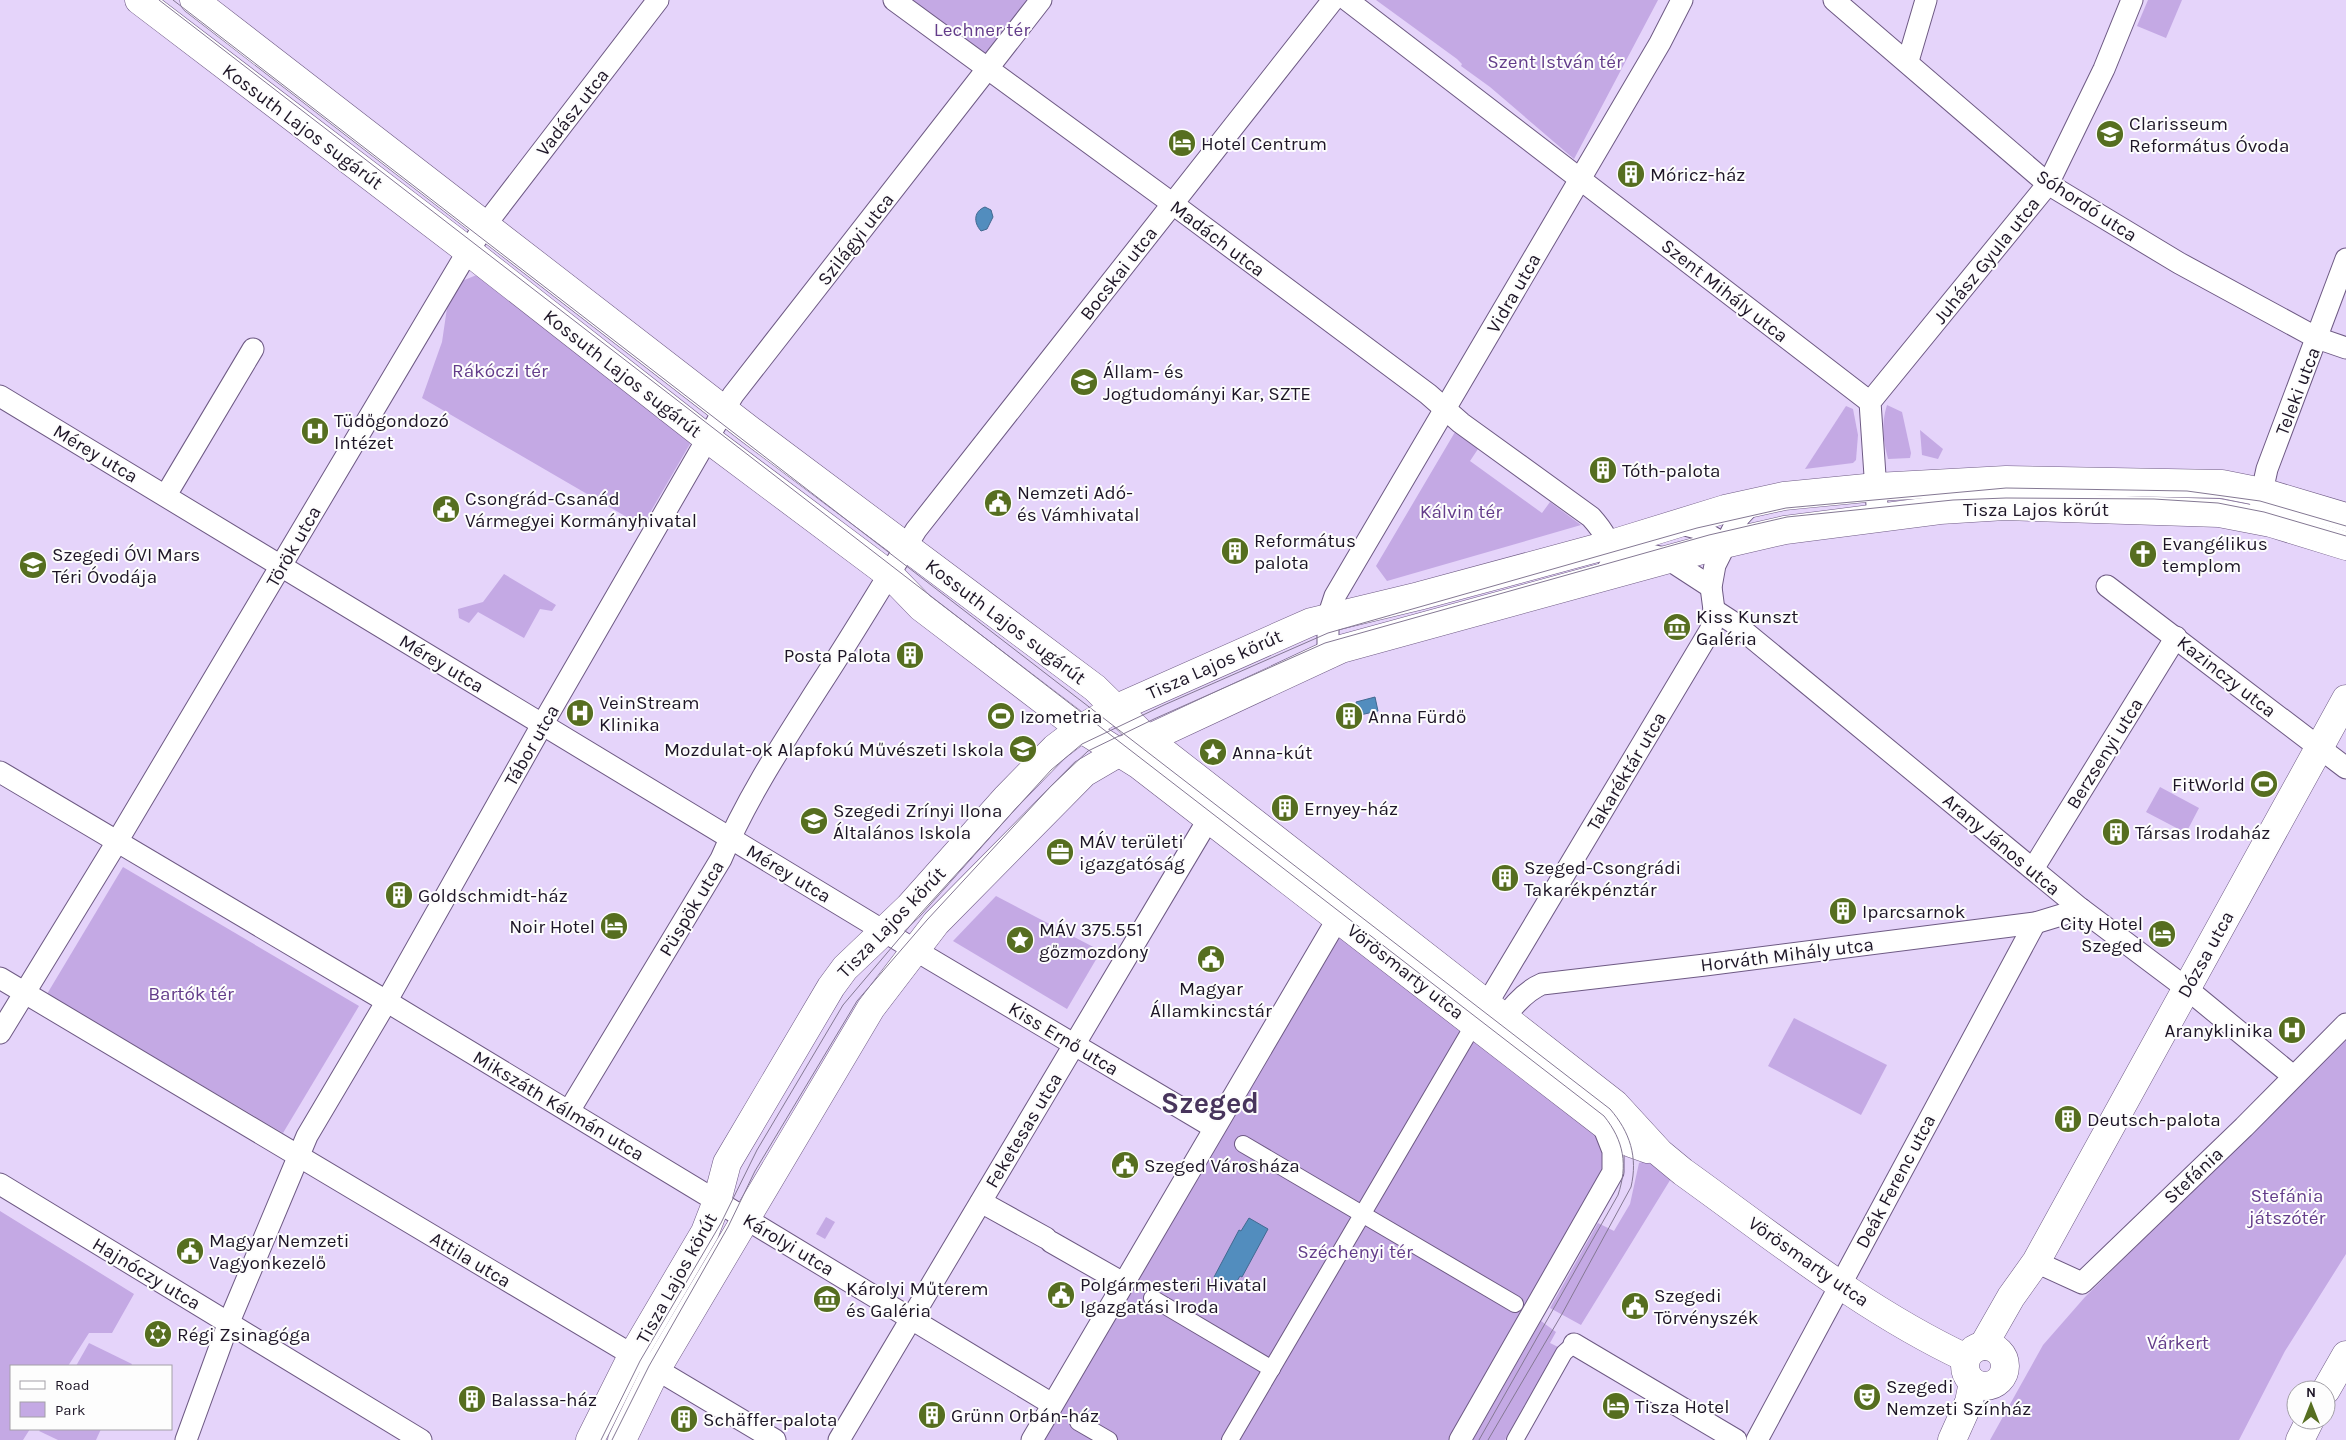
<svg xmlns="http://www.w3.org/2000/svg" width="2346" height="1440" font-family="Karla,sans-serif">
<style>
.green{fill:#c4a9e4}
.water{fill:#528dbe;stroke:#426990}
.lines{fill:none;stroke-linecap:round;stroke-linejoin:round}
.pedestrian-casing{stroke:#6e5a84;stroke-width:18}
.minor-casing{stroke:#6e5a84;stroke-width:23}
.tertiary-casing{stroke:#6e5a84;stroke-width:29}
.pedestrian{stroke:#fff;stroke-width:16}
.minor{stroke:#fff;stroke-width:21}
.tertiary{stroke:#fff;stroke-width:28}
.tram{stroke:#847893;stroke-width:1}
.labels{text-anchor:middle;stroke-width:4;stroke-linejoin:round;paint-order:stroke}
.park-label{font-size:19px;fill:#633c8a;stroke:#fdfdfd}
.street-label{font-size:19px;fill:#1d1526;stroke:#fdfdfd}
.poi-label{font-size:19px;fill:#1d1526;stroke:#fdfdfd;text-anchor:start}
.town-label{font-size:29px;font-weight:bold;fill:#48355c;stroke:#fdfdfd}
</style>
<rect width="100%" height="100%" fill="#e5d4fa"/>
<g class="green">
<polygon points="894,0 1041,0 988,70"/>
<polygon points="1376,0 1658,0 1574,159 1490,87 1461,66 1462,64 1457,59"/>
<polygon points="2148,0 2182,0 2166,38 2137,26"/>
<polygon points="479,274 694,437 647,518 637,523 422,398 442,342 447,308 462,281"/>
<path d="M 1887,405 L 1902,412 L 1911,453 L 1910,458 L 1888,459 C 1883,440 1881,424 1887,405 Z"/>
<polygon points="1846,406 1853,409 1858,435 1856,460 1853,463 1805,469"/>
<polygon points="1920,430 1943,449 1938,459 1922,455"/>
<polygon points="1455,432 1478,449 1470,461 1542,513 1550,502 1581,525 1387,581 1376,566"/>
<polygon points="504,574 556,605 552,611 540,609 524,638 478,612 469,623 459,618 458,609 483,602"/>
<polygon points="2160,787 2199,808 2186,833 2146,812"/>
<polygon points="123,867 359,1006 283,1133 47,994"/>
<polygon points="996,896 1101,951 1067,1009 953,941"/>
<polygon points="1331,930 1602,1123 1613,1151 1460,1440 1032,1440"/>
<polygon points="1794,1018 1887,1065 1861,1115 1768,1066"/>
<polygon points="2346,1039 2346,1254 2285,1351 2239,1440 1990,1440 2043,1345 2085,1297"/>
<polygon points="1645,1161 1655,1163 1672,1177 1581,1325 1550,1308 1598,1223 1614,1231 1630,1204 1639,1163"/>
<polygon points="0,1211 134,1294 112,1333 89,1333 68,1366 11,1366 11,1429 30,1429 23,1440 0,1440"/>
<polygon points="826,1217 835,1222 825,1239 816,1234"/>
<polygon points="1541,1321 1556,1332 1550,1343 1558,1347 1505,1440 1473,1440"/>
<polygon points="89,1343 132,1364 131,1366 76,1366"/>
<polygon points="41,1429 101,1429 96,1440 58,1440 39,1431"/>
</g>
<g class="water">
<path d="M 985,207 L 991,210 L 993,217 L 987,229 L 981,231 C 973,222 974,211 985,207 Z"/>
<polygon points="1375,697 1378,711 1360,715 1356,702"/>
<polygon points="1249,1218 1268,1229 1242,1277 1240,1276 1233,1288 1214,1277 1239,1230 1241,1231"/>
</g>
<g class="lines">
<defs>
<g id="pedestrian">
<polyline points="1243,1144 1515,1304"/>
<polyline points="1152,1298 1272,1369"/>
<polyline points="1078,1422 1109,1440"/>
<polyline points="1230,1440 1474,1024"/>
<polyline points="1515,1440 1564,1353 1574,1344"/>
</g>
<g id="minor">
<path d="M 894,0 L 1173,204 L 1428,394 L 1461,423 L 1591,517 C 1600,527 1616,548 1611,562 C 1610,567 1606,572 1604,577"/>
<polyline points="1347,0 1870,402"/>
<polyline points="1834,0 2048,184 2179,263 2317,338 2346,348"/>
<polyline points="1908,61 1926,0"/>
<polyline points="0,396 915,950 1213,1127"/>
<polyline points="166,495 253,349"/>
<polyline points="2262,507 2260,501 2267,469 2346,259"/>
<polyline points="1878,520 1870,402 2048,184 2104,69 2132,0"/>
<polyline points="1681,524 1697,528 1724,544"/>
<polyline points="1608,545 1668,559 1711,587"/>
<polyline points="2107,586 2346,768"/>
<polyline points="1714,610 1734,623 2081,909 2186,988 2293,1076"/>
<polyline points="1328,654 1328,617 1335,596 1660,43 1682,0"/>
<polyline points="0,772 386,1001 1052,1404"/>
<polyline points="2033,869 2176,637"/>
<polyline points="0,978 775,1440"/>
<polyline points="1479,1017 1711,629 1714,610 1711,587 1715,565 1739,517 1752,503"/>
<path d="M 1496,1029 C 1508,1012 1523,992 1542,984 L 1705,965 L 2035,923 L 2081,909"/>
<polyline points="0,1033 112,850 468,251 486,224 658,0"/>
<path d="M 569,1111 L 721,859 C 746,799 783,743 818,688 C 852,636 884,583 916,530 L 1333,0"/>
<polyline points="0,1184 421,1440"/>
<polyline points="981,1202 1046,1238"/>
<polyline points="1051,1242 1123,1283"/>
<polyline points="2036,1262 2082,1283 2244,1127 2346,1024"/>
<polyline points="1574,1344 1736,1440"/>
<polyline points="186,1440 229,1322 307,1136 381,1011 542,725 724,410 733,395 1041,0"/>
<polyline points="839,1440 1208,820 1218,808"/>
<polyline points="1032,1440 1331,930 1347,907"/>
<polyline points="1460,1440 1613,1172 1613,1151 1602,1123"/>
<polyline points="1757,1440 2035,923"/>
</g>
<g id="tertiary">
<polyline points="139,0 468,251 708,439 891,576 921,607 1077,726 1139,765 1602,1123 1631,1143 1648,1149"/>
<path d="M 194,0 L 750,430 L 1095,688 L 1147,739 L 1615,1104 L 1660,1153 L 1683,1172 C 1775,1238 1864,1310 1966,1358"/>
<polyline points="1983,1346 2011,1297 2036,1262 2346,699"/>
<circle cx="1985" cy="1366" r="20"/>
<polyline points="2326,1390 2346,1355"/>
<polyline points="590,1440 632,1356 705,1232 717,1201 727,1163 831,987 845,968 909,907 1006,798 1055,748 1080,729 1117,708 1311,622 1419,596 1608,545 1725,509 1784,496 1876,487 2006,480 2222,484 2262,492 2346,517"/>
<polyline points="622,1440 656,1370 871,1008 936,923 1084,773 1120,752 1341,649 1724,544 1785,530 1940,510 2005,506 2219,513 2271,523 2346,546"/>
<polyline points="1952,1440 1969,1402 1973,1382"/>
<polyline points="2300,1440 2310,1420"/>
</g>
</defs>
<use href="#pedestrian" class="pedestrian-casing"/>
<use href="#minor" class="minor-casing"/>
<use href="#tertiary" class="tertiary-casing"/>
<use href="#pedestrian" class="pedestrian"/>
<use href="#minor" class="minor"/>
<use href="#tertiary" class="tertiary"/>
<g class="tram">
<path d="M 159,0 L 1604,1116 C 1624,1141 1628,1165 1618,1195 L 1479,1440"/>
<path d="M 173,0 L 1610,1109 C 1630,1132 1638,1157 1631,1187 L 1562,1314 L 1488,1440"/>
<polyline points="601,1440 640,1361 721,1223 757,1150 843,1005 920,914 1051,770 1082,744 1164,705 1328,633 1697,528 1786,508 2006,488 2187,491 2260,501 2346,526"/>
<polyline points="612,1440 649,1366 728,1227 755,1171 857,1001 927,920 1050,787 1088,751 1154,719 1325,643 1709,535 1787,517 1953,500 2006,498 2154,499 2218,503 2264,512 2346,536"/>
</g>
</g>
<defs>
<symbol id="school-disc" viewBox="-11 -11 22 22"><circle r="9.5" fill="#566e20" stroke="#fdfdfd"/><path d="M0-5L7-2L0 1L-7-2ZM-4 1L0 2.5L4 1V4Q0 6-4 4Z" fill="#fff"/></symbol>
<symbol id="hotel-disc" viewBox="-11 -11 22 22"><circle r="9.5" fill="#566e20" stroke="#fdfdfd"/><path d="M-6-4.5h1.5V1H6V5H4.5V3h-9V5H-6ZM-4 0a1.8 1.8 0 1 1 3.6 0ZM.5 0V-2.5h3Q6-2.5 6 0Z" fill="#fff"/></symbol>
<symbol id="building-disc" viewBox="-11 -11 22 22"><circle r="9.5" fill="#566e20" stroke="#fdfdfd"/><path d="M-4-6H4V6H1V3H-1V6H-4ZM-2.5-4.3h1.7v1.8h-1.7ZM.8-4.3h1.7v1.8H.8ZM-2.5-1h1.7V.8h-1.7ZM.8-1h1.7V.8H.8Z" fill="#fff"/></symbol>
<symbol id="university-disc" viewBox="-11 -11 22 22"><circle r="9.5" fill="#566e20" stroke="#fdfdfd"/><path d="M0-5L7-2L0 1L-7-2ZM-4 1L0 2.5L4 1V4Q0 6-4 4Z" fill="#fff"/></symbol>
<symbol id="hospital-disc" viewBox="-11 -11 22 22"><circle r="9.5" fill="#566e20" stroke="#fdfdfd"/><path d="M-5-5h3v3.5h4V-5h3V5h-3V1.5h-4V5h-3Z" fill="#fff"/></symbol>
<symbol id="civic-disc" viewBox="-11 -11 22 22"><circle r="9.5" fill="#566e20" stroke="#fdfdfd"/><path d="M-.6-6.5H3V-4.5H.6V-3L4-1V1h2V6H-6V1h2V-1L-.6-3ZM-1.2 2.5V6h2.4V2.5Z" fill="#fff"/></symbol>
<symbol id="church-disc" viewBox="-11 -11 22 22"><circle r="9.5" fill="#566e20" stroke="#fdfdfd"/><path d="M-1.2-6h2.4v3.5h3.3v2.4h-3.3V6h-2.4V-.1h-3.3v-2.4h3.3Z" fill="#fff"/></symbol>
<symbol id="museum-disc" viewBox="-11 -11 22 22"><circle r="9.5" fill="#566e20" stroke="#fdfdfd"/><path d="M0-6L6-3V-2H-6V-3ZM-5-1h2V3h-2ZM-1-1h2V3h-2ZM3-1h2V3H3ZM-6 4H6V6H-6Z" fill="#fff"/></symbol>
<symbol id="stadium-disc" viewBox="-11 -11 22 22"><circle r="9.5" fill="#566e20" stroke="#fdfdfd"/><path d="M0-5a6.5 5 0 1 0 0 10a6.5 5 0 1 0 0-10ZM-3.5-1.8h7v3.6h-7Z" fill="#fff"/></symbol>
<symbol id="sight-disc" viewBox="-11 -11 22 22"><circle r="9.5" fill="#566e20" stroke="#fdfdfd"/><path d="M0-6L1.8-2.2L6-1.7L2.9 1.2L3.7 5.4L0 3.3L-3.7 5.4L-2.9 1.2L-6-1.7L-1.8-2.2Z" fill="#fff"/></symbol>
<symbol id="office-disc" viewBox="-11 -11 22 22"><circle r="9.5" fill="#566e20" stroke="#fdfdfd"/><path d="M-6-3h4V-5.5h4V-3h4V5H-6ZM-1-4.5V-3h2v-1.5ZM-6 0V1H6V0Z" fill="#fff"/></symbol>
<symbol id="synagogue-disc" viewBox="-11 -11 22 22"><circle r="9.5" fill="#566e20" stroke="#fdfdfd"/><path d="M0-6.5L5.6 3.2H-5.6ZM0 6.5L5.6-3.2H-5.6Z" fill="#fff"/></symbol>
<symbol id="theatre-disc" viewBox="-11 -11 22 22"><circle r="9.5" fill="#566e20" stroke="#fdfdfd"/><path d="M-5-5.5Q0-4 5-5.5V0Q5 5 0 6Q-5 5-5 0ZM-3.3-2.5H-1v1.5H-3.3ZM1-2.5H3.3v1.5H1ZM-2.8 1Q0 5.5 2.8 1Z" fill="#fff"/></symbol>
</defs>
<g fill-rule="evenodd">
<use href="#school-disc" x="2094" y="118" width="32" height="32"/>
<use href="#hotel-disc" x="1166" y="127" width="32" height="32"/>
<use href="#building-disc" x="1615" y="158" width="32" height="32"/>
<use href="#university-disc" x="1068" y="366" width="32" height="32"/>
<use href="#hospital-disc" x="299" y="415" width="32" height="32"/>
<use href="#building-disc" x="1587" y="454" width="32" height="32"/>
<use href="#civic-disc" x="982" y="487" width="32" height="32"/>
<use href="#civic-disc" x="430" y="493" width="32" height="32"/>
<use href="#building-disc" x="1219" y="535" width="32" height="32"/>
<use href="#church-disc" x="2127" y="538" width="32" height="32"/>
<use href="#school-disc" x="17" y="549" width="32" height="32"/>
<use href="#museum-disc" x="1661" y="611" width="32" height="32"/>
<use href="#building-disc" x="894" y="639" width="32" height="32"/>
<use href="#hospital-disc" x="564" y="697" width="32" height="32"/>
<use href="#stadium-disc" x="985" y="700" width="32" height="32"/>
<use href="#building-disc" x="1333" y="700" width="32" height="32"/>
<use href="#school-disc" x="1007" y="733" width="32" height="32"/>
<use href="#sight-disc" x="1197" y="736" width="32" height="32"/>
<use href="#stadium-disc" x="2248" y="768" width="32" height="32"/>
<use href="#building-disc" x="1269" y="792" width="32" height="32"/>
<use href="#school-disc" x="798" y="805" width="32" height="32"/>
<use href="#building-disc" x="2100" y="816" width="32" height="32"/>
<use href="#office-disc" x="1044" y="836" width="32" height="32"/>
<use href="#building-disc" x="1489" y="862" width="32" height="32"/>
<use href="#building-disc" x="383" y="879" width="32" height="32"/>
<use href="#building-disc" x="1827" y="895" width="32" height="32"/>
<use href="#hotel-disc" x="598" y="910" width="32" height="32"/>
<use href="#hotel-disc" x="2146" y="918" width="32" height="32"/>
<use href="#sight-disc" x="1004" y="924" width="32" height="32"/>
<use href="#civic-disc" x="1195" y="943" width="32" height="32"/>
<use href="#hospital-disc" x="2276" y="1014" width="32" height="32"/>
<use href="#building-disc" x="2052" y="1103" width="32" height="32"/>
<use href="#civic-disc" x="1109" y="1149" width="32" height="32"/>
<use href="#civic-disc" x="174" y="1235" width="32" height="32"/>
<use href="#civic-disc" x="1045" y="1279" width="32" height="32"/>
<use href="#museum-disc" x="811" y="1283" width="32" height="32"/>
<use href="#civic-disc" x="1619" y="1290" width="32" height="32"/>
<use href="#synagogue-disc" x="142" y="1318" width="32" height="32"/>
<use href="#theatre-disc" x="1851" y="1381" width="32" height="32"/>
<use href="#building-disc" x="456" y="1383" width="32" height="32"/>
<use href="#hotel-disc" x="1600" y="1390" width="32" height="32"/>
<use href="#building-disc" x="916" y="1399" width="32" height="32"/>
<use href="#building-disc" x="668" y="1403" width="32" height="32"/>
</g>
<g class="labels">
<g class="park-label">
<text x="982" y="36">Lechner tér</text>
<text x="1555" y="68">Szent István tér</text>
<text x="500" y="377">Rákóczi tér</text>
<text x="1461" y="518">Kálvin tér</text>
<text x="191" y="1000">Bartók tér</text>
<text x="2287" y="1202">Stefánia<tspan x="2287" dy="22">játszótér</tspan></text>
<text x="1355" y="1258">Széchenyi tér</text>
<text x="2178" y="1349">Várkert</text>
</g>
<g class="street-label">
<text transform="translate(572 112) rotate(-52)" y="7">Vadász utca</text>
<text transform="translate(303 126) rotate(37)" y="7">Kossuth Lajos sugárút</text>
<text transform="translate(2087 205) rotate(33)" y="7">Sóhordó utca</text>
<text transform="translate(1218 238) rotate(37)" y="7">Madách utca</text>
<text transform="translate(855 239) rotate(-52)" y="7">Szilágyi utca</text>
<text transform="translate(1986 260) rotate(-51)" y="7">Juhász Gyula utca</text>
<text transform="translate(1118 273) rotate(-52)" y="7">Bocskai utca</text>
<text transform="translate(1725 290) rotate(38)" y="7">Szent Mihály utca</text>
<text transform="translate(1513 293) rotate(-60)" y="7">Vidra utca</text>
<text transform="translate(623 373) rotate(38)" y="7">Kossuth Lajos sugárút</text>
<text transform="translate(2297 391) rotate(-69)" y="7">Teleki utca</text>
<text transform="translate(96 453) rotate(31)" y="7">Mérey utca</text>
<text x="2036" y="516">Tisza Lajos körút</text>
<text transform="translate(293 546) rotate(-60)" y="7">Török utca</text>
<text transform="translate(1006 621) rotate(37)" y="7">Kossuth Lajos sugárút</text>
<text transform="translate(442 663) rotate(31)" y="7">Mérey utca</text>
<text transform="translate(1214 664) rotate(-24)" y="7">Tisza Lajos körút</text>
<text transform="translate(2227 676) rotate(38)" y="7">Kazinczy utca</text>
<text transform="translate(531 745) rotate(-60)" y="7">Tábor utca</text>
<text transform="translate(2104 753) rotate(-58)" y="7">Berzsenyi utca</text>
<text transform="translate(1626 771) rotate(-59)" y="7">Takaréktár utca</text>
<text transform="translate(2002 844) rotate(40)" y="7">Arany János utca</text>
<text transform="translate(789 873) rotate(31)" y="7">Mérey utca</text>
<text transform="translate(691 908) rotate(-59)" y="7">Püspök utca</text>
<text transform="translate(891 922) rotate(-46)" y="7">Tisza Lajos körút</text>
<text transform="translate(1787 954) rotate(-7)" y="7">Horváth Mihály utca</text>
<text transform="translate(2205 954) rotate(-61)" y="7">Dózsa utca</text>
<text transform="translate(1406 971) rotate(38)" y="7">Vörösmarty utca</text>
<text transform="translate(1064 1038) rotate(31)" y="7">Kiss Ernő utca</text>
<text transform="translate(559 1105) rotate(31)" y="7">Mikszáth Kálmán utca</text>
<text transform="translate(1023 1130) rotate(-59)" y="7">Feketesas utca</text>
<text transform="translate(2193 1175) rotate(-43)" y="7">Stefánia</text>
<text transform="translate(1895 1181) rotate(-62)" y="7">Deák Ferenc utca</text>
<text transform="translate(789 1244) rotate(31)" y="7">Károlyi utca</text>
<text transform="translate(471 1259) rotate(31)" y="7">Attila utca</text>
<text transform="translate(1809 1261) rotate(35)" y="7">Vörösmarty utca</text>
<text transform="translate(147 1273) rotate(31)" y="7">Hajnóczy utca</text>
<text transform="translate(676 1278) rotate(-61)" y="7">Tisza Lajos körút</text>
</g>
<g class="poi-label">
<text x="2129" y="130">Clarisseum<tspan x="2129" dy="22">Református Óvoda</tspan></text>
<text x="1201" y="150">Hotel Centrum</text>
<text x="1650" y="181">Móricz-ház</text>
<text x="1103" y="378">Állam- és<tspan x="1103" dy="22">Jogtudományi Kar, SZTE</tspan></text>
<text x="334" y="427">Tüdőgondozó<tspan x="334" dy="22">Intézet</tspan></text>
<text x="1622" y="477">Tóth-palota</text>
<text x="1017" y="499">Nemzeti Adó-<tspan x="1017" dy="22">és Vámhivatal</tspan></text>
<text x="465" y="505">Csongrád-Csanád<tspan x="465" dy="22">Vármegyei Kormányhivatal</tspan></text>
<text x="1254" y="547">Református<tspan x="1254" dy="22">palota</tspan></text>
<text x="2162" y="550">Evangélikus<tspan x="2162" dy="22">templom</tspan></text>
<text x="52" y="561">Szegedi ÓVI Mars<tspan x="52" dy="22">Téri Óvodája</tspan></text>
<text x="1696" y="623">Kiss Kunszt<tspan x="1696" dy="22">Galéria</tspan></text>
<text x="891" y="662" text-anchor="end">Posta Palota</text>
<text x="599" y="709">VeinStream<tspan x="599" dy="22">Klinika</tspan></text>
<text x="1020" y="723">Izometria</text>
<text x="1368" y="723">Anna Fürdő</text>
<text x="1004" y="756" text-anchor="end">Mozdulat-ok Alapfokú Művészeti Iskola</text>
<text x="1232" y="759">Anna-kút</text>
<text x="2245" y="791" text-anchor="end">FitWorld</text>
<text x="1304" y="815">Ernyey-ház</text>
<text x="833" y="817">Szegedi Zrínyi Ilona<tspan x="833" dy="22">Általános Iskola</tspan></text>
<text x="2135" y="839">Társas Irodaház</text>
<text x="1079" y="848">MÁV területi<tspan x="1079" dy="22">igazgatóság</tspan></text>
<text x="1524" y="874">Szeged-Csongrádi<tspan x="1524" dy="22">Takarékpénztár</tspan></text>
<text x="418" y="902">Goldschmidt-ház</text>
<text x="1862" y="918">Iparcsarnok</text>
<text x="2143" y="930" text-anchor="end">City Hotel<tspan x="2143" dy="22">Szeged</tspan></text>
<text x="595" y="933" text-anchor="end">Noir Hotel</text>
<text x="1039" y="936">MÁV 375.551<tspan x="1039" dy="22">gőzmozdony</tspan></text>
<text x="1211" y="995" text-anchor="middle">Magyar<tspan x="1211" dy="22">Államkincstár</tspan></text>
<text x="2273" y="1037" text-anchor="end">Aranyklinika</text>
<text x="2087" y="1126">Deutsch-palota</text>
<text x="1144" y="1172">Szeged Városháza</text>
<text x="209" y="1247">Magyar Nemzeti<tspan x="209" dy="22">Vagyonkezelő</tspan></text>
<text x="1080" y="1291">Polgármesteri Hivatal<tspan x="1080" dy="22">Igazgatási Iroda</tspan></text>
<text x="846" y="1295">Károlyi Műterem<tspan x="846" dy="22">és Galéria</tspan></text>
<text x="1654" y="1302">Szegedi<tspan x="1654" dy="22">Törvényszék</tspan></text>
<text x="177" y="1341">Régi Zsinagóga</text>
<text x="1886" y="1393">Szegedi<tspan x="1886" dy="22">Nemzeti Színház</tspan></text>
<text x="491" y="1406">Balassa-ház</text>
<text x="1635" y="1413">Tisza Hotel</text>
<text x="951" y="1422">Grünn Orbán-ház</text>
<text x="703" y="1426">Schäffer-palota</text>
</g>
<g class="town-label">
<text x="1210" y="1113">Szeged</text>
</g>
</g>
<rect x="10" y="1365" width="162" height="65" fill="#fdfdfd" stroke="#a3a0a7"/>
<rect x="20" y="1381" width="25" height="8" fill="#ffffff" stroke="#a3a0a7"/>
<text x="55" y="1390" font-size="15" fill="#1d1526">Road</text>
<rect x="20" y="1402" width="25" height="15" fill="#c4a9e4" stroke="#a3a0a7"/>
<text x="55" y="1415" font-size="15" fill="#1d1526">Park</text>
<g transform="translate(2311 1405)"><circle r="24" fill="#fdfdfd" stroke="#a3a0a7"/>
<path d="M0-4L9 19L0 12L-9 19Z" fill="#566e20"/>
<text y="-8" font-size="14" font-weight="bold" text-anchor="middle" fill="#1d1526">N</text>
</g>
</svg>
